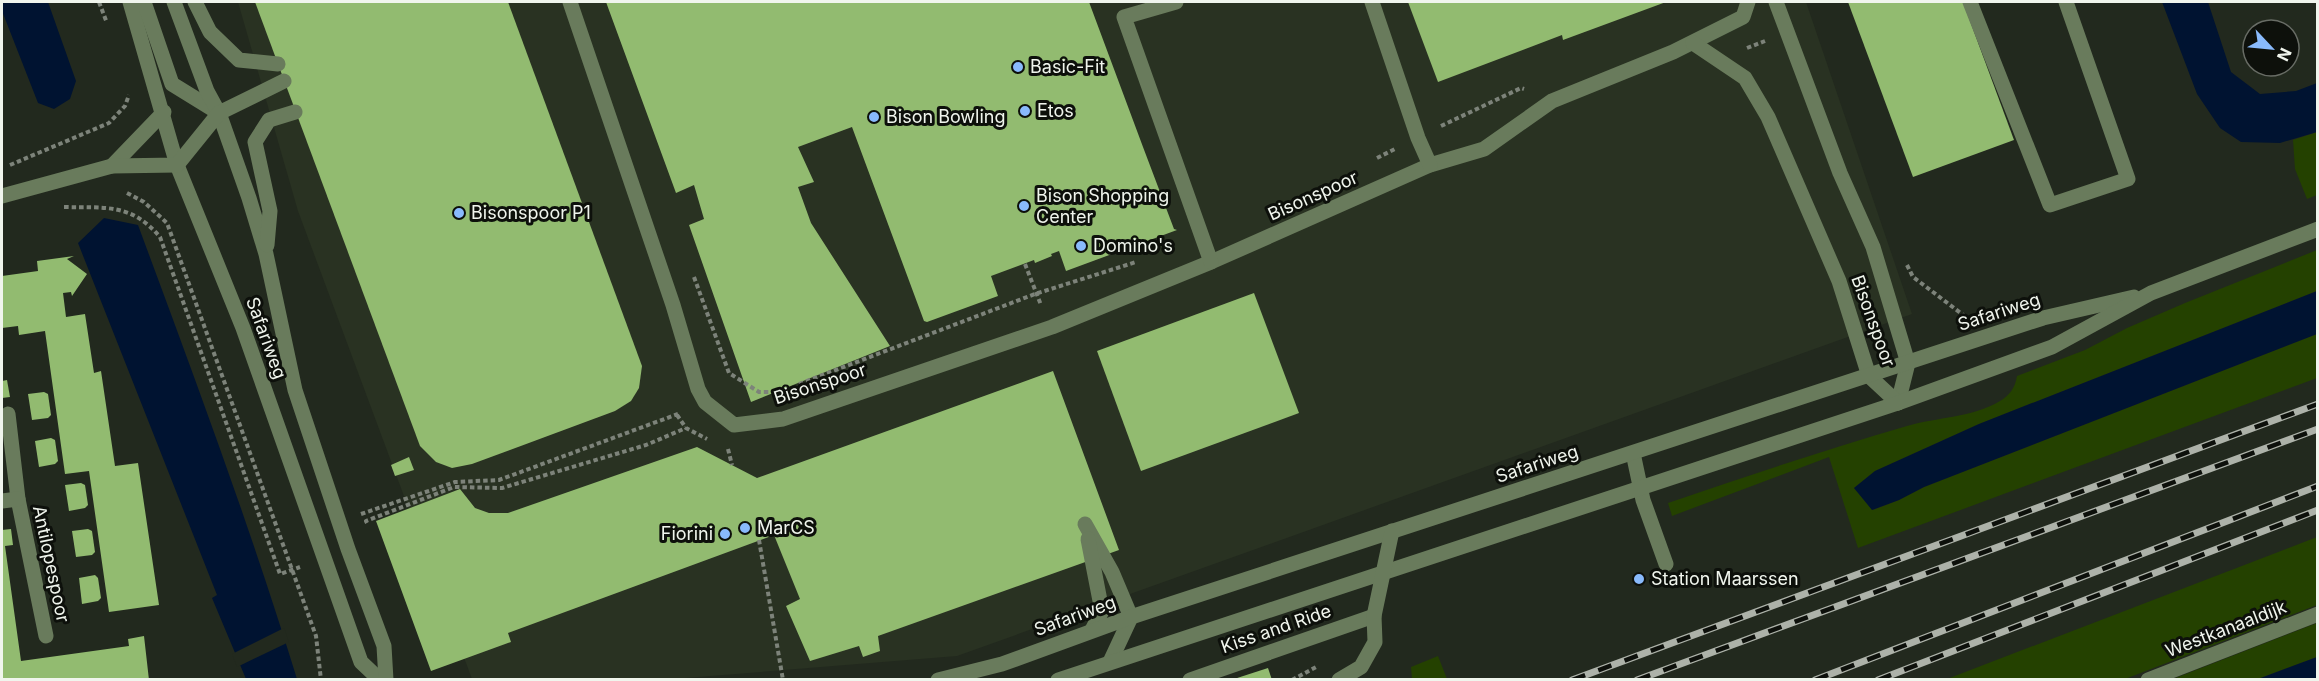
<svg xmlns="http://www.w3.org/2000/svg" width="2319" height="681" font-family="Inter,sans-serif">
<style>
.built{fill:#293222}
.green{fill:#244100}
.water{fill:#001331}
.pier{fill:#22291e}
.building{fill:#92bb70}
.lines{fill:none;stroke-linecap:round;stroke-linejoin:round}
.path{stroke:#7d837a;stroke-width:4;stroke-dasharray:4.5 3;stroke-linecap:butt}
.minor{stroke:#697b5c;stroke-width:15}
.rail-casing{stroke:#adb2a9;stroke-width:7}
.rail{stroke:#0d100b;stroke-width:4.5;stroke-dasharray:14;stroke-linecap:butt}
.poi-dot{fill:#89bafc;stroke:#0d100b;stroke-width:2}
.labels{text-anchor:middle;stroke-width:6;stroke-linejoin:round;paint-order:stroke}
.poi-label{font-size:18px;fill:#f0f5ed;stroke:#0d100b;text-anchor:start}
.street-label{font-size:18px;fill:#f0f5ed;stroke:#0d100b}
</style>
<rect width="100%" height="100%" fill="#22291e"/>
<polygon class="built" points="238,2 1806,2 1912,314 957,656 673,679 472,679 298,211"/>
<g class="green">
<polygon points="2317,132 2317,195 2307,199 2295,169 2293,140"/>
<path d="M 2317,250 L 2317,291 L 1979,424 L 1875,471 L 1854,488 L 1873,510 L 1899,500 L 1924,487 L 2317,334 L 2317,378 L 1858,548 L 1829,457 L 1672,516 L 1668,503 C 1748,476 1827,449 1907,426 C 1937,417 1972,418 2000,401 C 2010,395 2015,388 2017,376 L 2085,350 L 2127,328 L 2185,303 Z"/>
<polygon points="2317,537 2317,605 2125,679 1947,679"/>
<polygon points="2317,623 2317,657 2258,679 2173,679"/>
<polygon points="1438,656 1447,679 1412,679 1411,667"/>
</g>
<g class="water">
<polygon points="2,2 48,2 76,81 70,99 54,109 38,103 2,11"/>
<polygon points="2162,2 2208,2 2231,72 2260,94 2296,91 2317,83 2317,132 2280,143 2241,142 2220,128 2197,94"/>
<path d="M 104,218 L 138,225 C 194,376 250,526 297,679 L 246,679 L 212,598 L 217,595 L 78,243 Z"/>
<polygon points="2317,291 2317,334 1924,487 1899,500 1872,510 1854,488 1875,471 1979,424"/>
<polygon points="2317,657 2317,679 2258,679"/>
</g>
<polygon class="pier" points="284,628 289,642 237,667 232,654"/>
<g class="building">
<polygon points="255,2 508,2 642,366 639,388 631,401 615,411 472,464 452,468 436,462 420,446"/>
<polygon points="606,2 1089,2 1143,147 1174,229 1177,230 1066,271 1059,251 1051,254 1052,256 1035,263 1034,260 991,276 998,296 927,322 924,321 852,127 798,147 814,182 798,187 811,223 890,346 751,402 689,225 704,219 694,185 676,193"/>
<polygon points="1408,2 1666,2 1563,40 1562,35 1438,82"/>
<polygon points="1848,2 1963,2 2014,140 1913,177"/>
<polygon points="74,256 67,259 87,274 72,296 71,292 63,293 66,317 85,314 94,373 101,371 115,466 138,463 159,605 109,612 89,471 65,474 45,331 19,335 18,326 2,328 2,276 38,271 37,261"/>
<polygon points="1254,293 1299,413 1141,471 1097,351"/>
<polygon points="1053,371 1119,550 878,636 880,651 863,657 859,646 810,661 786,606 800,599 774,535 508,633 511,642 431,671 376,521 460,489 475,508 489,513 508,513 697,447 757,478"/>
<polygon points="7,380 10,397 2,398 2,381"/>
<polygon points="44,392 48,394 51,415 48,418 32,420 28,394"/>
<polygon points="51,438 55,440 58,461 55,464 39,467 35,441"/>
<polygon points="409,457 414,470 395,476 391,465"/>
<polygon points="81,483 85,485 88,505 85,508 69,511 65,485"/>
<polygon points="11,529 13,545 5,546 21,661 129,646 128,639 144,636 149,680 2,680 2,530"/>
<polygon points="88,529 92,531 95,552 92,555 76,557 72,531"/>
<polygon points="95,575 98,578 101,598 98,601 82,604 79,578"/>
<polygon points="1268,668 1272,680 1234,680 1234,679"/>
</g>
<g class="lines">
<g class="path">
<polyline points="99,2 107,23"/>
<polyline points="1747,48 1765,41"/>
<polyline points="1441,126 1521,88 1524,89"/>
<polyline points="1377,158 1397,148"/>
<polyline points="10,165 109,123 125,106 129,95"/>
<polyline points="127,193 144,202 167,223 316,636 321,680"/>
<path d="M 64,207 C 106,208 131,203 160,237 L 280,574 L 300,567"/>
<polyline points="1025,264 1041,305"/>
<polyline points="1907,265 1913,277 1966,317"/>
<polyline points="694,277 729,373 759,392 772,392"/>
<polyline points="799,384 1035,294 1136,262"/>
<polyline points="677,415 686,428 707,439"/>
<polyline points="728,449 732,465"/>
<polyline points="361,514 455,482 499,480 678,414"/>
<polyline points="367,523 366,521 454,487 502,488 646,445 686,428"/>
<polyline points="759,540 783,680"/>
<polyline points="1292,680 1318,666"/>
</g>
<g class="minor">
<polyline points="130,2 177,165 243,328 361,662 380,680"/>
<polyline points="144,2 172,84 219,113"/>
<polyline points="174,2 207,91 219,113 249,198 266,254 295,390 348,549 384,646 386,680"/>
<polyline points="195,2 210,32 239,60 278,64"/>
<polyline points="570,2 673,305 698,389 705,402 734,425 783,419 1052,327 1211,262 1430,165 1484,149 1552,101 1673,52 1743,17 1748,2"/>
<polyline points="1176,2 1124,17 1211,262"/>
<polyline points="1372,2 1418,138 1430,165"/>
<polyline points="1776,2 1840,173 1873,247 1908,363 1898,403"/>
<polyline points="1970,2 2050,205 2128,179 2066,2"/>
<polyline points="1693,43 1745,78 1768,117 1839,281 1869,376 1898,403"/>
<polyline points="112,166 164,112"/>
<polyline points="2,196 112,166 177,165 219,113 284,81"/>
<polyline points="267,245 270,211 255,142 269,120 295,112"/>
<polyline points="8,414 18,499 46,636"/>
<polyline points="1633,453 1643,500 1666,564"/>
<polyline points="2,501 18,499"/>
<polyline points="1085,524 1112,572 1131,617 1110,662"/>
<polyline points="1088,539 1102,611 1092,630"/>
<polyline points="938,680 1002,664 1131,617 2043,318 2134,297"/>
<polyline points="1058,680 1898,403 2052,347 2151,293 2318,229"/>
<polyline points="1190,680 1374,616"/>
<polyline points="1339,680 1361,667 1375,642 1374,616 1392,531"/>
<polyline points="2148,680 2318,614"/>
</g>
<defs>
<g id="rail">
<polyline points="1572,680 2318,404"/>
<polyline points="1637,680 2318,429"/>
<polyline points="1815,680 2318,486"/>
<polyline points="1878,680 2318,510"/>
</g>
</defs>
<use href="#rail" class="rail-casing"/>
<use href="#rail" class="rail"/>
</g>
<g class="poi-dot">
<circle cx="1018" cy="67" r="6"/>
<circle cx="1025" cy="111" r="6"/>
<circle cx="874" cy="117" r="6"/>
<circle cx="1024" cy="206" r="6"/>
<circle cx="459" cy="213" r="6"/>
<circle cx="1081" cy="246" r="6"/>
<circle cx="745" cy="528" r="6"/>
<circle cx="725" cy="534" r="6"/>
<circle cx="1639" cy="579" r="6"/>
</g>
<g class="labels">
<g class="poi-label">
<text x="1030" y="73">Basic-Fit</text>
<text x="1037" y="117">Etos</text>
<text x="886" y="123">Bison Bowling</text>
<text x="1036" y="202">Bison Shopping<tspan x="1036" dy="21">Center</tspan></text>
<text x="471" y="219">Bisonspoor P1</text>
<text x="1093" y="252">Domino's</text>
<text x="757" y="534">MarCS</text>
<text x="713" y="540" text-anchor="end">Fiorini</text>
<text x="1651" y="585">Station Maarssen</text>
</g>
<g class="street-label">
<text transform="translate(1313 196) rotate(-24)" y="6">Bisonspoor</text>
<text transform="translate(1999 312) rotate(-18)" y="6">Safariweg</text>
<text transform="translate(1873 321) rotate(70)" y="6">Bisonspoor</text>
<text transform="translate(266 338) rotate(70)" y="6">Safariweg</text>
<text transform="translate(820 384) rotate(-18)" y="6">Bisonspoor</text>
<text transform="translate(1537 464) rotate(-18)" y="6">Safariweg</text>
<text transform="translate(51 564) rotate(78)" y="6">Antilopespoor</text>
<text transform="translate(1075 616) rotate(-20)" y="6">Safariweg</text>
<text transform="translate(1276 629) rotate(-19)" y="6">Kiss and Ride</text>
<text transform="translate(2226 629) rotate(-21)" y="6">Westkanaaldijk</text>
</g>
</g>
<rect width="2319" height="681" fill="none" stroke="#f0f5ed" stroke-width="6"/>
<g transform="translate(2271 48) rotate(116)"><circle r="28" fill="#0d100b" stroke="#686c65" stroke-width="1.5"/>
<path d="M0-4.5L10 22L0 15L-10 22Z" fill="#89bafc"/>
<text y="-9" font-size="16" font-weight="bold" text-anchor="middle" fill="#f0f5ed">N</text>
</g>
</svg>
